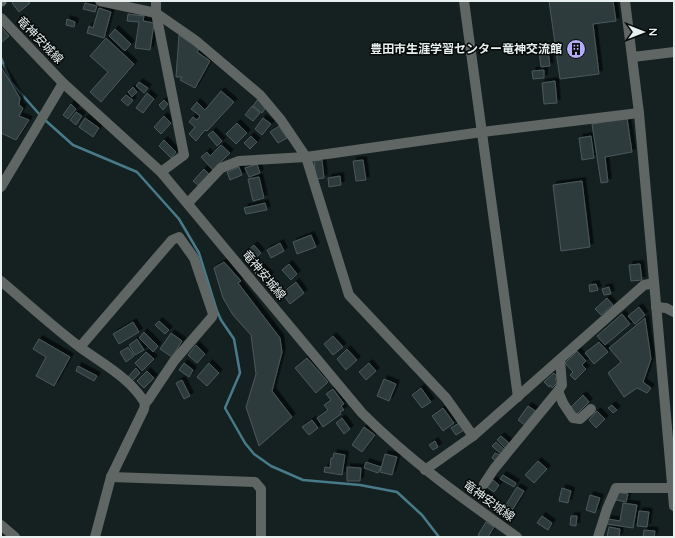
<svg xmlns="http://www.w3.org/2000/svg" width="675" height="538" font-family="Quicksand,'Noto Sans JP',sans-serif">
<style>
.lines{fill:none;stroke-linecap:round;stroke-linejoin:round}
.stream{stroke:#487a8a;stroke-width:2.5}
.building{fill:#2e3b3e;stroke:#4b595c;filter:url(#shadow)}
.minor{stroke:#606663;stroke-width:10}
.labels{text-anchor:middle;stroke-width:3;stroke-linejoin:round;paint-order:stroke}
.street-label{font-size:12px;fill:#e7f0ef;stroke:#050a09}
.poi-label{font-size:12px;font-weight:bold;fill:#e7f0ef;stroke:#050a09;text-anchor:end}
</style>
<defs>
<filter id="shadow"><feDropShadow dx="3.5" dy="-3.5" stdDeviation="0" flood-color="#0009"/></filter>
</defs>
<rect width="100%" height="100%" fill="#152121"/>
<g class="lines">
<g class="stream">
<polyline points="1,58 11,82 40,115"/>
<polyline points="45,120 73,145 137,172 179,219 199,253 217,311 221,320 234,339 240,373 225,408 245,443 254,454 271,466 303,480 360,485 397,492 422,515 439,537"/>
</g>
</g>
<g class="building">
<polygon points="14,1 27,1 30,3 19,12 12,3"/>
<polygon points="549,1 613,1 616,21 593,24 599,74 560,79"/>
<polygon points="85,3 97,6 95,12 83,9"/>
<polygon points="99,8 111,12 104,38 87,33 89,26 93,28"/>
<polygon points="128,14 144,16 143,21 154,23 150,50 135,48 139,22 127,21"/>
<polygon points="67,19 75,22 74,27 66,25"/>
<polygon points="1,27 9,36 1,43"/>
<polygon points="115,29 131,44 125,51 109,36"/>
<polygon points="179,35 199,49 197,52 210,61 195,88 180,80 182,77 176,77"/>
<polygon points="106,38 134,64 101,102 90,92 108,72 90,56"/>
<polygon points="548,50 550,66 541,67 539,51"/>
<polygon points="1,67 20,98 19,105 23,108 19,116 29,120 16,140 1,133"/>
<polygon points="544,70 544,78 533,79 532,71"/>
<polygon points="555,81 557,103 544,104 542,83"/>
<polygon points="139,82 148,88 144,93 136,86"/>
<polygon points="133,87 137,92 132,97 128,92"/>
<polygon points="221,91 234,102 207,131 205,130 196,141 189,134 195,127 189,122 193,117 197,120 200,116 191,109 197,102 205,110"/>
<polygon points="147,93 154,99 143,113 136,108"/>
<polygon points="126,95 133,100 128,106 121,100"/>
<polygon points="258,99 267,106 262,113 253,106"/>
<polygon points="164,100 168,104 163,110 159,105"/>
<polygon points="71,104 76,109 68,119 63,115"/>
<polygon points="252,106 260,113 253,121 245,115"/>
<polygon points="76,112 82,116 76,125 70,120"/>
<polygon points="164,116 171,123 161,134 154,127"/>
<polygon points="85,118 99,128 93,137 79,127"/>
<polygon points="263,118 271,124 262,135 255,129"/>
<polygon points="627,118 632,152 605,157 608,182 601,183 592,124"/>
<polygon points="237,123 247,133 236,144 226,134"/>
<polygon points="279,126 287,138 278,143 270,132"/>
<polygon points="213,131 222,141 217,146 208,135"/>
<polygon points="251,136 257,142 250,149 244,143"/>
<polygon points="591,136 594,158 582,160 579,138"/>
<polygon points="164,140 176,152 171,158 159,146"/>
<polygon points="221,145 230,153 213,170 201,157 207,152 210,156"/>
<polygon points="322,160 324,178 316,179 314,161"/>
<polygon points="363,160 366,180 356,181 353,161"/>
<polygon points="257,164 260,173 249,177 245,168"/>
<polygon points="239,167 242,175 230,180 227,172"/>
<polygon points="204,169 209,174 199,186 193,181"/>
<polygon points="340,176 341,185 329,187 328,178"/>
<polygon points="259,177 264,198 253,201 248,179"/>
<polygon points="582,181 590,247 561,251 553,185"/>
<polygon points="265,203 267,210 246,214 244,208"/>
<polygon points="311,235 316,247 297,254 293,242"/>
<polygon points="280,243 284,251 271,258 267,250"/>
<polygon points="254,245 261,253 251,262 244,254"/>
<polygon points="224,262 241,281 238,283 280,338 282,352 272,391 292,417 259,446 246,407 256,374 251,335 233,315 223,298 214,268"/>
<polygon points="289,264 297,274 291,280 282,270"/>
<polygon points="640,264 642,280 631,281 629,265"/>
<polygon points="261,267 270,276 264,282 255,273"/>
<polygon points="296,282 304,293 290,304 282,293"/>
<polygon points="596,284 598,290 590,292 589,285"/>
<polygon points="609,287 611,294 604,295 602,289"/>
<polygon points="607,298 613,305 601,315 595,309"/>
<polygon points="639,307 645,315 635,324 628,316"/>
<polygon points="622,314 630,324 605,345 597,336"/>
<polygon points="645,318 651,359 643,382 651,388 647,393 637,388 624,397 608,373 621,362 609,348"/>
<polygon points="159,321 169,330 165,334 155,325"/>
<polygon points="133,322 139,332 119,344 113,334"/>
<polygon points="144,332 158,346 153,352 139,338"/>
<polygon points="171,333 182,341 172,357 160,349"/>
<polygon points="333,336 343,347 333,355 324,344"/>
<polygon points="39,339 70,357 54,386 36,376 46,357 33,349"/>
<polygon points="137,339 144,350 135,355 129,345"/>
<polygon points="599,342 608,352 594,364 585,353"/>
<polygon points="196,345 205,354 197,363 188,355"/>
<polygon points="128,347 134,356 126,362 120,352"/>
<polygon points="347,349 357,360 346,370 337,359"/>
<polygon points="577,351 586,361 582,365 586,369 575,380 570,375 573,372 565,363"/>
<polygon points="146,352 154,359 142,371 135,363"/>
<polygon points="307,358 328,382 316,393 295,368"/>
<polygon points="184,363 193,370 189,377 179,370"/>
<polygon points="209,363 219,373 207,386 197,377"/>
<polygon points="369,363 376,371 366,380 359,372"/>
<polygon points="78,366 97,376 94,381 76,371"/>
<polygon points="136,368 140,373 132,381 128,377"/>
<polygon points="147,371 154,378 144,388 137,381"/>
<polygon points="554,373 558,377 555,379 558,382 552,388 550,385 549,387 544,382"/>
<polygon points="384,379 396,384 389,401 377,396"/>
<polygon points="182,380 190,396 184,399 176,383"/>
<polygon points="421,388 431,402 422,408 412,395"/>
<polygon points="333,389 344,404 341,406 344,410 340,412 341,414 323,427 317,418 328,410 324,405 331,400 326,394"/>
<polygon points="583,395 589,402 577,414 570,408"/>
<polygon points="612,405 617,410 613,413 608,408"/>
<polygon points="528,406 537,412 526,426 518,420"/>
<polygon points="443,408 454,423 443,431 432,416"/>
<polygon points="597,411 605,419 596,428 589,420"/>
<polygon points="342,418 350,429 344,434 336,423"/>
<polygon points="312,420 318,428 309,435 302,427"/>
<polygon points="459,423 464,430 456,435 451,428"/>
<polygon points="364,427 375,435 362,452 352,445"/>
<polygon points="501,436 509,443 505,448 497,440"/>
<polygon points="435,441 438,447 433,450 429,445"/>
<polygon points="496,442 505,450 501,454 492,446"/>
<polygon points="334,453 345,455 342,475 324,472 325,467 330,468 331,458 333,458"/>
<polygon points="495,453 500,455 496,461 492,458"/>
<polygon points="385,454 397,457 392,475 380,472"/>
<polygon points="538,461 547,469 534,483 525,475"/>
<polygon points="366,462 381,467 378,473 364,468"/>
<polygon points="347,467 361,468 360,481 347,481"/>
<polygon points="503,475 516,483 514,487 500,479"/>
<polygon points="493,480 499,485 494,492 487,487"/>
<polygon points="517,487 524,491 508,517 501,513"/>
<polygon points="562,488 571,491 568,503 559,501"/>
<polygon points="482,492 494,502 490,507 478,497"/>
<polygon points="617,492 628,494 626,502 616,500"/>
<polygon points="590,495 600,498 595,513 586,510"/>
<polygon points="623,503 637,505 633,528 607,524 608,519 620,521"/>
<polygon points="639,511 649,512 647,527 637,526"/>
<polygon points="542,516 552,523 548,530 537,523"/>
<polygon points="571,516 577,516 576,526 570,525"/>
<polygon points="486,522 494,527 488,537 481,537 478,535"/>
<polygon points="609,527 620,529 619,537 607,537"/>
<polygon points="644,530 655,531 654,537 643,537"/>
</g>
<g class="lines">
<g class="minor">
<polyline points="100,1 156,13 195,40 260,95 281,120 306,157 349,295 446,398 473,436"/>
<polyline points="156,1 156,13 184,155 161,172"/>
<polyline points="464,1 518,397"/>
<polyline points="625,1 639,113 674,506"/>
<polyline points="1,2 2,1"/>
<path d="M 1,18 L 63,83 L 161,172 L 362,413 C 409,460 462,498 517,537"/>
<polyline points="633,57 674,52"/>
<polyline points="1,187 63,83"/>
<polyline points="188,203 221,168 239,161 306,157 482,132 639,113"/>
<path d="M 1,281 C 27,303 53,327 81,348 C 103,364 130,378 145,403"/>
<polyline points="656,307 666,308 674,312"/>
<polyline points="80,347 172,240 179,237 194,258 213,314 212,317 174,361 148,400 145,403 144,409 111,477 95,537"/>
<polyline points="558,391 563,403 573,418 580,419 591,409"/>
<polyline points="425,470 473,436 644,285 654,283"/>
<polyline points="111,477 255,482 261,489 261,537"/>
<polyline points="484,484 494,469 558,391 562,385 560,360"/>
<polyline points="1,525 15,537"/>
<polyline points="598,537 607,509 616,488 673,488"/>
</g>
</g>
<defs>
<symbol id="building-disc" viewBox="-11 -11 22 22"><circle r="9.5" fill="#b3adf9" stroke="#050a09"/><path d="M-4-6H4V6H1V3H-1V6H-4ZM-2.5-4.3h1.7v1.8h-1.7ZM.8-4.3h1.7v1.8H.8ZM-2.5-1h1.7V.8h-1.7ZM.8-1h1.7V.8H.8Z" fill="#111"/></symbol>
</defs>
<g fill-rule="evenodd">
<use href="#building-disc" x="565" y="38" width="22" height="22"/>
</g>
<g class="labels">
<g class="street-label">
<text transform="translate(40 40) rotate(46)" y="4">竜神安城線</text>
<text transform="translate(264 275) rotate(50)" y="4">竜神安城線</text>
<text transform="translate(489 501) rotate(36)" y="4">竜神安城線</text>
</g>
<g class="poi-label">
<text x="562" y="53">豊田市生涯学習センター竜神交流館</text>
</g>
</g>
<rect width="675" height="538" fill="none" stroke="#e7f0ef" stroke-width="4"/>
<g transform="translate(643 32) rotate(90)" stroke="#050a09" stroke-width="3" paint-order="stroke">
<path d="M0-3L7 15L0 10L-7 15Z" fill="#e7f0ef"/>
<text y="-6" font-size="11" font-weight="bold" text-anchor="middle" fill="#e7f0ef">N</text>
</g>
</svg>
